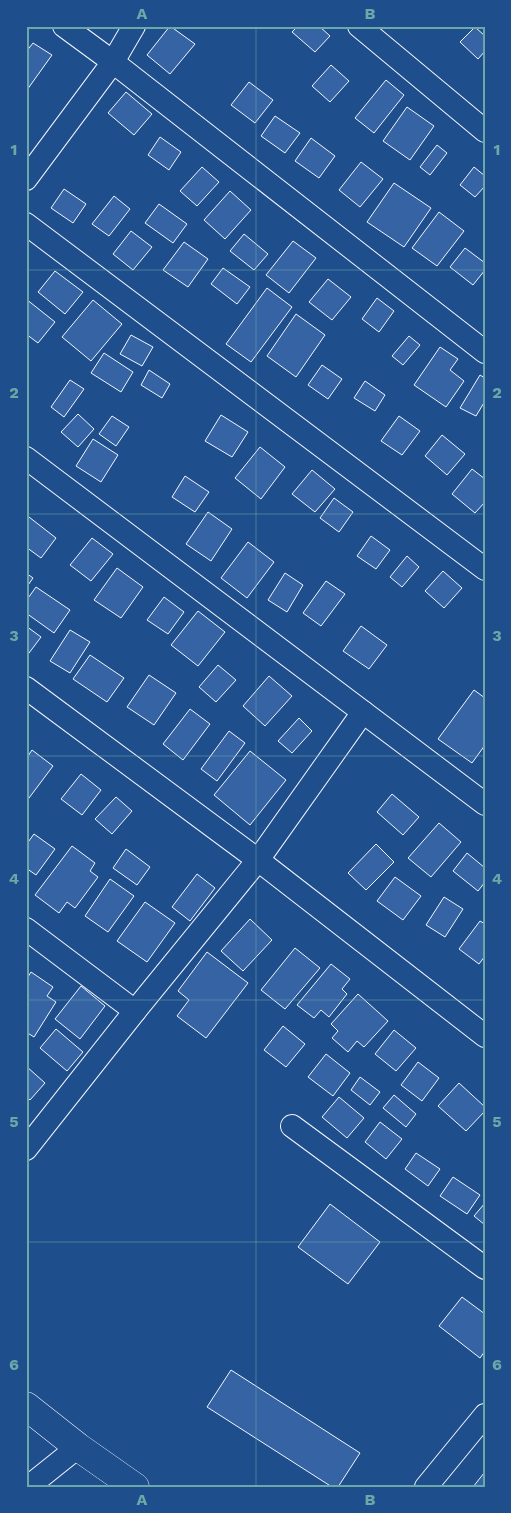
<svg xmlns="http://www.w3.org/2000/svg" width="511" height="1513" font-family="'Work Sans',sans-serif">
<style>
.building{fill:#3563a3;stroke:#f2f6ff}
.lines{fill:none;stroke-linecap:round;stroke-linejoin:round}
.street-casing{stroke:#f2f6ff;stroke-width:24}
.secondary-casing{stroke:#f2f6ff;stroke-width:29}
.street{stroke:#1f4e8c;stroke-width:22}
.secondary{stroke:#1f4e8c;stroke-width:28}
.grid{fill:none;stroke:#6aa9a8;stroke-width:1;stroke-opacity:0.55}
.neatline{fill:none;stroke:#6aa9a8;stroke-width:2}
.grid-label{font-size:16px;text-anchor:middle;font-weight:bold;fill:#6aa9a8}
</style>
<rect width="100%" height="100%" fill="#1f4e8c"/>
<g class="building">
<polygon points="170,26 195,44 170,74 147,55"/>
<polygon points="298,26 319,26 330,36 315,52 292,32"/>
<polygon points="475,27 485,36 485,51 478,59 460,42"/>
<polygon points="33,43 52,55 27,90 26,52"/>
<polygon points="331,65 349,81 330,102 312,86"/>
<polygon points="386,80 404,95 374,133 355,118"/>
<polygon points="249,82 273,100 255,123 231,105"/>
<polygon points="126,92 152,114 134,135 108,113"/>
<polygon points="407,107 434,126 410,160 383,141"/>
<polygon points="275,116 300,133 285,153 261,136"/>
<polygon points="160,137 181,152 169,170 148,155"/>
<polygon points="311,138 335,156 319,178 295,161"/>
<polygon points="437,145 447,153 430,175 420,167"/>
<polygon points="361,162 383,179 360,207 339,190"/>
<polygon points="202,167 219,182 197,206 180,191"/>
<polygon points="474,167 485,176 485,186 475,197 460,185"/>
<polygon points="394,183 431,208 404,247 367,222"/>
<polygon points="64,189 86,204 73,223 51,208"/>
<polygon points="230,191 251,210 225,239 204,220"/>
<polygon points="114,196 130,209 109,236 92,224"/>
<polygon points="159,204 187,224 173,243 145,223"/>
<polygon points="439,212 464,231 437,266 412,248"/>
<polygon points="131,231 152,247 133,270 113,254"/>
<polygon points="244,234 268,254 254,270 230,251"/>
<polygon points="293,241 316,258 289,293 266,275"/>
<polygon points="184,242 208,259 188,287 163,270"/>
<polygon points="465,248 485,263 485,270 473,285 450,267"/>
<polygon points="223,268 250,287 237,304 211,284"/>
<polygon points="55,271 83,292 65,314 38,292"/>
<polygon points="328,279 351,297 332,320 309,302"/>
<polygon points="267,288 292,307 251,362 226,344"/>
<polygon points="377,298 394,311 379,332 362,319"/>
<polygon points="26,299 55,322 38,343 26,334"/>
<polygon points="93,300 122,324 91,361 62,337"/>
<polygon points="296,314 325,335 296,377 267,356"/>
<polygon points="131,335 153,347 142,366 120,354"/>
<polygon points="409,336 420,345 403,365 392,356"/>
<polygon points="440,347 458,359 450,370 464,381 446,407 414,385"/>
<polygon points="104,353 133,372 121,392 91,373"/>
<polygon points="322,365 342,379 328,399 308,385"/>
<polygon points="149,370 170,384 162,398 141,385"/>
<polygon points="480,375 485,378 485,401 476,416 460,408"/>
<polygon points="70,380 84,389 64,417 51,407"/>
<polygon points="365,381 385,395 375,411 354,398"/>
<polygon points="78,414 94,429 78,447 61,432"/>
<polygon points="221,415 248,432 232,457 205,441"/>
<polygon points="112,416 129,427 116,446 99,434"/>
<polygon points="399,416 420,431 402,455 381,441"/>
<polygon points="442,435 465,454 447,475 425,456"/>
<polygon points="93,439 118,455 101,482 76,466"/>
<polygon points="260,447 285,467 261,499 235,478"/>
<polygon points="472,469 485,479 485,502 475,513 452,494"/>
<polygon points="312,470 335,489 315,512 292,494"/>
<polygon points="185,476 209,492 195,512 172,497"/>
<polygon points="334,498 353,512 339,532 320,518"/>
<polygon points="208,512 232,529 211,561 186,544"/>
<polygon points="29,517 56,538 41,558 26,547 26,521"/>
<polygon points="371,536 390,550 376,569 357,556"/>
<polygon points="92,538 113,554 91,581 70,565"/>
<polygon points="248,542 274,562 247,598 221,578"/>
<polygon points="407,556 419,567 402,587 390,577"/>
<polygon points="117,568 143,587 121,618 94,600"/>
<polygon points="443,571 462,588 444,608 425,591"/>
<polygon points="26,573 33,578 26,588"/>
<polygon points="285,573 303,585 287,612 268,600"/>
<polygon points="326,581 345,594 321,626 303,613"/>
<polygon points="36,587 70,610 54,633 26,613 26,601"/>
<polygon points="164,597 184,612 168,634 147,620"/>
<polygon points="198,611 225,632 198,666 171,645"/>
<polygon points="26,626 41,637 26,657"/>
<polygon points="361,626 387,645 369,669 343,651"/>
<polygon points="70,630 90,642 70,673 50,661"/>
<polygon points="90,655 124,678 107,702 73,679"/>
<polygon points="218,665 236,680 216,702 199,687"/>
<polygon points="149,675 176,693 154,725 127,707"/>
<polygon points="269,676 292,696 265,726 243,706"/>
<polygon points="474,690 485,698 485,745 472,763 438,739"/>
<polygon points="190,709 210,724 183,760 163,744"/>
<polygon points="299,718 312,731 292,753 278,741"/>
<polygon points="229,731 245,743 217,781 201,769"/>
<polygon points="32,750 53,766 26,802 26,759"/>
<polygon points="250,751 286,780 250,825 214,795"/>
<polygon points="81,774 101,790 82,815 61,799"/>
<polygon points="392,794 419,817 403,835 377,812"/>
<polygon points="116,797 132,811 112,834 95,819"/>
<polygon points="439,823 461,842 431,877 408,858"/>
<polygon points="34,834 55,849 36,875 26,868 26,845"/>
<polygon points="376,844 394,862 366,890 348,873"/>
<polygon points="72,846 95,863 90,871 98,877 75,908 67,902 59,913 35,895"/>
<polygon points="126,849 150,867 137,885 113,868"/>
<polygon points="467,853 485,868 485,882 478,891 453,871"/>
<polygon points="197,874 215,888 190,921 172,907"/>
<polygon points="395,877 421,896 403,920 377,901"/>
<polygon points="110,879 134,896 108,932 85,916"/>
<polygon points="444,897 463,909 445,937 426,925"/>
<polygon points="145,902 175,923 147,962 117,941"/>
<polygon points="250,919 272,940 243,971 221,951"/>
<polygon points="480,921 485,924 485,956 479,964 459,949"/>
<polygon points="295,948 320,968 285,1009 261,990"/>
<polygon points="207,952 248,983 206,1038 177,1016 189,1000 178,991"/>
<polygon points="331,964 350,979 342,989 347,994 329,1017 321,1010 314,1018 297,1005"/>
<polygon points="31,972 53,987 47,996 56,1002 34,1037 26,1032 26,980"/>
<polygon points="81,986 105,1006 80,1039 55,1019"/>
<polygon points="358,994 388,1021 364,1047 357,1041 348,1052 332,1038 338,1031 331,1024"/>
<polygon points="283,1026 305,1044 286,1067 264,1050"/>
<polygon points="56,1029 83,1052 67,1071 40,1048"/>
<polygon points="394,1030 416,1048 396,1071 375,1054"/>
<polygon points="326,1054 350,1073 333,1096 308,1077"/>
<polygon points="418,1062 439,1078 422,1101 401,1085"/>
<polygon points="26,1066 45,1083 30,1100 26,1096"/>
<polygon points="360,1077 380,1092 370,1105 351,1090"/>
<polygon points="459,1083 485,1107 485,1111 466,1131 438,1106"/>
<polygon points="394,1095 416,1114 406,1127 383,1108"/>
<polygon points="339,1097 364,1118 347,1138 322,1117"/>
<polygon points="380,1122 402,1139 386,1159 365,1142"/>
<polygon points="416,1153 440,1169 428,1186 405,1169"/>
<polygon points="453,1177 480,1195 467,1214 440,1196"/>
<polygon points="485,1203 485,1225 474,1216"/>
<polygon points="330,1204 380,1242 348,1284 298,1247"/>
<polygon points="462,1297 485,1314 485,1351 480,1358 439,1326"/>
<polygon points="231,1370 360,1453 338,1487 332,1487 207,1407"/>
<polygon points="484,1473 485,1487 473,1487"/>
</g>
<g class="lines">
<defs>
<g id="street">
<polyline points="64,26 113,62 485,352"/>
<polyline points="359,26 485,131"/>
<polyline points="26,179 113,62 134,26"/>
<polyline points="26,224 485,569"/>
<polyline points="26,458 485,804"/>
<polyline points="26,688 258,860 485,1036"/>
<polyline points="26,929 135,1011"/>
<polyline points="292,1126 485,1268"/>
<polyline points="26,1149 135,1011 258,860 363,712"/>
<polyline points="28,1487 78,1447"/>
<polyline points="426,1487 485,1415"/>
</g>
<polyline id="secondary" points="26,1406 78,1447 135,1487"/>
</defs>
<use href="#street" class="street-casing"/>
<use href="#secondary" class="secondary-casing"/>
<use href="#street" class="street"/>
<use href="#secondary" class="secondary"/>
</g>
<path class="grid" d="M 256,26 L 256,1487M 26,270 L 485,270M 26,514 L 485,514M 26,756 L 485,756M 26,1000 L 485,1000M 26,1242 L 485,1242"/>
<rect width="511" height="1513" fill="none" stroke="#1f4e8c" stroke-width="55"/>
<rect x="28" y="28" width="456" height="1458" class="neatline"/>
<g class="grid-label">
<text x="142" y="19">A</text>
<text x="370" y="19">B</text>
<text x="14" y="155">1</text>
<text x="497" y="155">1</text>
<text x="14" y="398">2</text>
<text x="497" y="398">2</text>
<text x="14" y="641">3</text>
<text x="497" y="641">3</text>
<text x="14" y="884">4</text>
<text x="497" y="884">4</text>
<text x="14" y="1127">5</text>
<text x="497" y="1127">5</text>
<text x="14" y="1370">6</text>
<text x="497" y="1370">6</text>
<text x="142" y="1505">A</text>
<text x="370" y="1505">B</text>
</g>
</svg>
